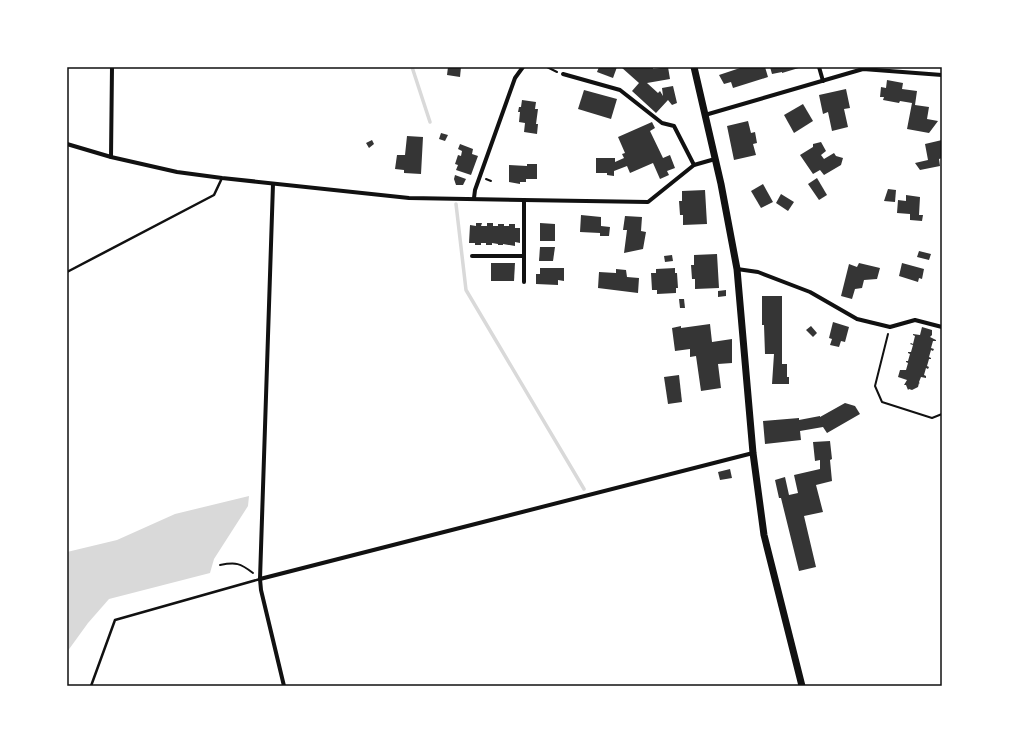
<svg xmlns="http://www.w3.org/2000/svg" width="1009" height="753" font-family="Helvetica,sans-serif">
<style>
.water{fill:#d9d9d9}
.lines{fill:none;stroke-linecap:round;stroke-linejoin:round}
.stream{stroke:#d9d9d9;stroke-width:3.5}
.building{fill:#353535}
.path{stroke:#111;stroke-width:2}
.service{stroke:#111;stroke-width:2.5}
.minor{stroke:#111;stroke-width:4}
.secondary{stroke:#111;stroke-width:7}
.neatline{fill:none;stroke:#111;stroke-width:1.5}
</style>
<rect width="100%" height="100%" fill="#fff"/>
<polygon class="water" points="249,496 248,506 214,559 210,573 109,599 88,623 67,652 67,552 117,540 175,514"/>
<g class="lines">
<g class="stream">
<polyline points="412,67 430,122"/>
<polyline points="456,204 466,290 584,489"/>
</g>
</g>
<g class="building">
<polygon points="448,67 461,67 460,77 447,75"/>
<polygon points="599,67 617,67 613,78 597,72"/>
<polygon points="621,67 653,67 653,69 668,67 670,79 647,83 658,93 660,91 663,96 662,88 673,86 677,103 672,105 668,100 656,113 632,91 639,83"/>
<polygon points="743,67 765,67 768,77 733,88 731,82 724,84 719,75"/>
<polygon points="770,67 802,67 782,73 782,72 772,74"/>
<polygon points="887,80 903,83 902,89 917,91 915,105 929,107 927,119 938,121 929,133 907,129 912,103 900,101 899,103 883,100 884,97 880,97 881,87 886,88"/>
<polygon points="846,89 850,108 844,109 848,127 832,131 828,112 823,114 819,95"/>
<polygon points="584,90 617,99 611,119 578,109"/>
<polygon points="522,100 536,102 535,109 538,109 536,124 538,124 537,134 524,132 525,123 519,122 520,112 518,112 519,107 521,107"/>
<polygon points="803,104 813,121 794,133 784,115"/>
<polygon points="748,121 751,133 755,132 757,143 753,144 756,155 734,160 727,126"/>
<polygon points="652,122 655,128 650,131 663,158 670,155 675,168 667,171 669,175 660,179 653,163 630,173 627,166 614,171 614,176 607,175 607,173 596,173 596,158 615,158 615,162 624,158 622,154 625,153 618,137"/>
<polygon points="441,133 448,135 445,141 439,139"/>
<polygon points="407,136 423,137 421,174 404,173 404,170 395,169 397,155 405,155"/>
<polygon points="372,140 374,144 369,148 366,143"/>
<polygon points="942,140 942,158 939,159 940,166 920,170 915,163 928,160 925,144"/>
<polygon points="821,142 826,151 821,155 824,159 834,153 836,156 843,158 841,165 824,175 820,170 813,174 800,155 813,147 813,144"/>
<polygon points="460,144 473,149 472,154 478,156 471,175 456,170 458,165 455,164 458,155 461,156 462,151 458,149"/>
<polygon points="527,164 537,164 537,179 526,179 526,182 520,182 520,184 509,182 509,165 527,166"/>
<polygon points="455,175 466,179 463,185 456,185 454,179"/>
<polygon points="817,178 827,195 819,200 808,184"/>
<polygon points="763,184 773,202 761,208 751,191"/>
<polygon points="888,189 896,190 895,202 884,201"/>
<polygon points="705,190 707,224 683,225 683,215 680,215 679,201 682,201 682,191"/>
<polygon points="781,194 794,202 788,211 776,203"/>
<polygon points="906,195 920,197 919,215 923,215 922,221 910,220 910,214 897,213 898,200 906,201"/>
<polygon points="581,215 601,217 601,226 610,227 609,236 600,236 600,233 580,232"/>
<polygon points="625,216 642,217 641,231 646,232 643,249 624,253 627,230 623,230"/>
<polygon points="476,223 482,223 481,226 487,226 487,223 493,223 493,226 498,226 498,224 504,224 504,226 509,226 509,224 515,224 515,228 520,228 520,243 515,242 515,246 503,244 503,245 498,245 498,244 492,243 492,245 486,245 486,243 481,243 481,245 475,245 475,243 469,243 470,225 476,226"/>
<polygon points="540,223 555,224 555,241 540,241"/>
<polygon points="540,247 555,247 553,261 539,261"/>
<polygon points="919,251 931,254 929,260 917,257"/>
<polygon points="717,254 719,288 695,289 695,279 692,279 691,265 694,265 694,255"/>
<polygon points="672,255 673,261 665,262 664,256"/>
<polygon points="491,263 515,263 514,281 491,281"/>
<polygon points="859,263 880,268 877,279 864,280 862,288 855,289 852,299 841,296 849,264 857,267"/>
<polygon points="902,263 924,269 922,279 919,278 918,282 899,276"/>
<polygon points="540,268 564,268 564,281 558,280 558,285 536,284 536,274 540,274"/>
<polygon points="675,268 675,273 677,273 678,288 676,288 676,293 657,294 657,290 652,290 651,273 656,273 656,269"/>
<polygon points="616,269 626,270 627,277 639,278 638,293 598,288 599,272 616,273"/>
<polygon points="726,290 726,296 718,297 718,291"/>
<polygon points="762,296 782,296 782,364 787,364 787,377 789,377 789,384 772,384 774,354 765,354 764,325 762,325"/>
<polygon points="679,299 684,299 685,308 680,308"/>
<polygon points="833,322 849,327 845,342 841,341 839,347 830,345 832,339 829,338"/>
<polygon points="710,324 712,342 732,339 732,363 718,364 721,388 701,391 696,356 690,357 690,349 675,351 672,328 681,326 681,328"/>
<polygon points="811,326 817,333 813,337 806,330"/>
<polygon points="922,327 932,330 932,335 930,337 936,340 936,341 933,341 931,348 934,349 933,351 931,350 929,357 931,358 931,359 929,359 927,366 929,367 928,369 926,368 924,375 926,376 926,378 921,377 919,382 920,384 919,383 918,387 912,390 909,389 908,390 906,385 904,385 907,380 898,377 900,370 906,370 908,363 906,362 906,361 908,361 910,354 908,353 908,352 911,352 913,345 910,344 911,343 913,344 915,336 913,335 913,334 920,335"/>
<polygon points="679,375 682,402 668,404 664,377"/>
<polygon points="845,403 855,406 860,414 827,433 823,427 800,431 801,440 765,444 763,421 799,418 799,420 820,416 820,417"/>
<polygon points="830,441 832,459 830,460 832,481 816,485 823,512 804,516 816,567 799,571 781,498 779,498 775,480 785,477 789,495 798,493 794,475 820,469 820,460 815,461 813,442"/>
<polygon points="730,469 732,478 720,480 718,472"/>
</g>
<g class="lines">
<g class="path">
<polyline points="547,67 557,72"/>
<polyline points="486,179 491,181"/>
<polyline points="888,334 875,386 882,402 932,418 942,414"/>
<path d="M 220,565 C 236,562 240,563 253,573"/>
</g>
<g class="service">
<polyline points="67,272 214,195 222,178"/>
<polyline points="91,686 115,620 260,579"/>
</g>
<g class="minor">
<polyline points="819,67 823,81"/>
<polyline points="563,74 620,90 662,123 674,126 694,165"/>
<polyline points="705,115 863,69 942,75"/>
<polyline points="67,144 111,157 177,172 222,178 409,198 648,202 694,165 715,159"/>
<polyline points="111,157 112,67"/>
<polyline points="273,184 260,579 261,590 284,686"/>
<polyline points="474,198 475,190 515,78 523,67"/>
<polyline points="472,256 524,256"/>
<polyline points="737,269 758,272 810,292 857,319 890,327 915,320 942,327"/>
<polyline points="524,282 524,200"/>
<polyline points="260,579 753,453"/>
</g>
<polyline class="secondary" points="694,67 721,184 737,269 753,453 764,535 802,686"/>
</g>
<rect width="1009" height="753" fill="none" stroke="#ffffff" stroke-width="136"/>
<rect x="68" y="68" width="873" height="617" class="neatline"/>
</svg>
